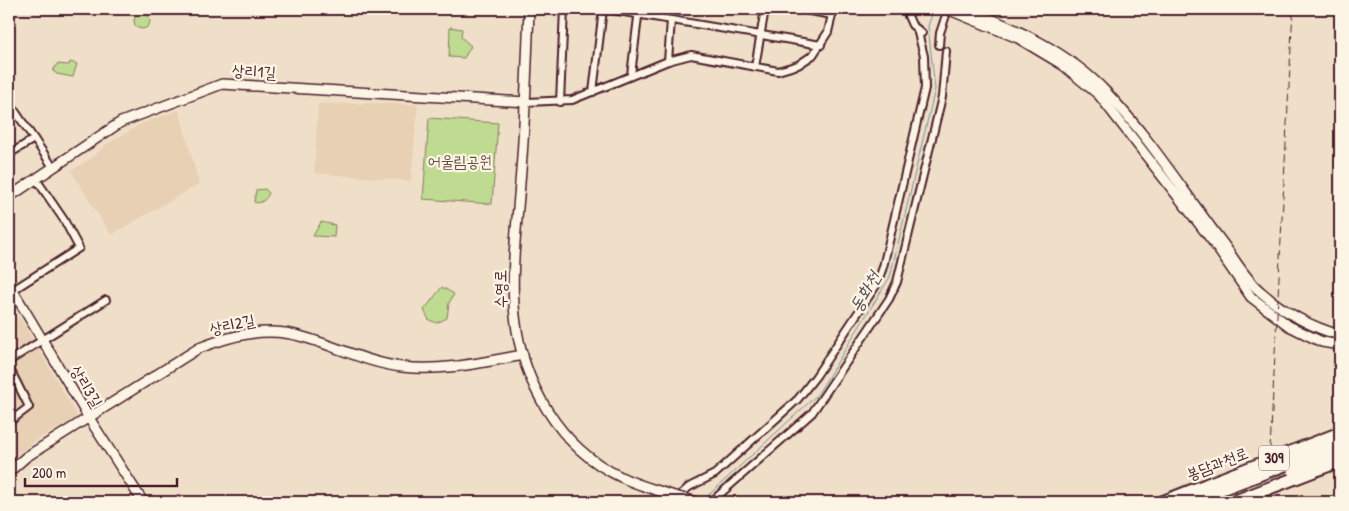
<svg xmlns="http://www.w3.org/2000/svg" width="1349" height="511" font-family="'Patrick Hand','Poor Story',sans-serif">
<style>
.built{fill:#e7d0b4}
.green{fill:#bfdb92;stroke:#847d5e}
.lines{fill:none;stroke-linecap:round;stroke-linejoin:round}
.stream{stroke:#719098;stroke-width:1}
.street-casing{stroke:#4a1f2b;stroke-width:10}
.secondary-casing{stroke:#4a1f2b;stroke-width:12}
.highway-casing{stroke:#4a1f2b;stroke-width:15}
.street{stroke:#fcf5e5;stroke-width:6}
.secondary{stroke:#fcf5e5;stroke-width:9}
.highway{stroke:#fcf5e5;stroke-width:11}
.rail{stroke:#4a1f2b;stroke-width:1;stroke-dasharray:8 4;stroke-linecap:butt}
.secondary-bridge-casing{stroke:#4a1f2b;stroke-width:12;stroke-linecap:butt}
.highway-bridge-casing{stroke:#4a1f2b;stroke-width:15;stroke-linecap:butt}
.secondary-bridge{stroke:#fcf5e5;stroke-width:9}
.highway-bridge{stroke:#fcf5e5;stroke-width:11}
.labels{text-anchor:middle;stroke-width:4.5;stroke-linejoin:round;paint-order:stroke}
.shield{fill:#fcf5e5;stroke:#7f5f63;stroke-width:1}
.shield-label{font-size:15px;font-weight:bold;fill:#4a1f2b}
.street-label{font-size:16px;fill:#4a1f2b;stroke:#fcf5e5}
.park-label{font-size:16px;fill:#674e45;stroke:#fcf5e5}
.water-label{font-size:18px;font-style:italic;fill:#5a4e58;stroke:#fcf5e5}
</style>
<rect width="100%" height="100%" fill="#f0dfc8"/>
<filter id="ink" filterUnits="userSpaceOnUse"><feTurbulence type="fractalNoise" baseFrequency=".02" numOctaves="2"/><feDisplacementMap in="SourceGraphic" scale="10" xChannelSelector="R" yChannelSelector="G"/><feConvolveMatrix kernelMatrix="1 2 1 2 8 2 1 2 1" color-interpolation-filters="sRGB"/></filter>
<g filter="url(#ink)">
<g class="built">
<polygon points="372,103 418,105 411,181 314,173 318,104"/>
<polygon points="179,110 199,184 111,235 71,171 93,157 108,143 143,123"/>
<polygon points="19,316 78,417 38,439 9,461 9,323"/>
</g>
<g class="green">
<circle cx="142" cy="21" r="8"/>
<polygon points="450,27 462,29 461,37 471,46 464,58 449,57"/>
<polygon points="70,62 77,64 73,77 57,74 53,71 57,64 69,65"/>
<polygon points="429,118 498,123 492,204 423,199"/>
<path d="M 265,189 L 269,193 C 267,199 260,205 254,202 L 256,190 Z"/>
<polygon points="321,222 335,225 334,237 313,236"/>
<polygon points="442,287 454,294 449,303 447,318 437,323 429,320 424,310"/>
</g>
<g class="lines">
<polyline class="stream" points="701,502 817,395 890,277 935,89 928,26 934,9"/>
<defs>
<g id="street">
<polyline points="606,9 821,45"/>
<polyline points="911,9 908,16 912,25 917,29"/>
<polyline points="939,45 940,33 948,9"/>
<polyline points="668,61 671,20"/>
<polyline points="755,67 765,9"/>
<polyline points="631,75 639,9"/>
<polyline points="593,92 603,9"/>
<polyline points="9,102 53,167"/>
<polyline points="526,102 572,100 668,61 691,55 778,71 798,65 813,55 828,32 832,15 799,9"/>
<polyline points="560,102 564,9"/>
<polyline points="9,154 34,139"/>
<polyline points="13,290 79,248 64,220 36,179"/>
<polyline points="9,361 106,300"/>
<polyline points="9,367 29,407 9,422"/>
<polyline points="672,502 689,487 715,474 798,399 816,376 877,284 883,267 925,88 924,56 917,29 922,33"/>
<polyline points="711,502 812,413 889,299 897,282 942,97 946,51"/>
</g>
<g id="secondary">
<path d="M 529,9 C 527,67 525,125 520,183 C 517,226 510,273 515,316 C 522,382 559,448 621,477 C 637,485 654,489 671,495"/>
<path d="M 967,9 C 1017,29 1068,52 1106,92 C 1150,138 1185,194 1224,245 C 1235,260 1246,280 1261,292 C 1284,312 1311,327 1340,335"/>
<polyline points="952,11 1018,38 1063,65 1099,95 1211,239 1251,297 1289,326 1322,342 1340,345"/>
<polyline points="9,197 121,122 222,84 526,102"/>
<polyline points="9,284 89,418 143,502"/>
<path d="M 9,472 L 26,457 L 199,348 C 233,335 267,326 303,337 C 336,346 367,363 402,367 C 441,372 484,362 523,355"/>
</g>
<g id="highway">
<polyline points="1162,502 1208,484"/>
<polyline points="1189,502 1211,493"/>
</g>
</defs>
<use href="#street" class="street-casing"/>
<use href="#secondary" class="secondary-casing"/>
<use href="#highway" class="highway-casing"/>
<use href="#street" class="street"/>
<use href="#secondary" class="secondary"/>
<use href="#highway" class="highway"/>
<polyline class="rail" points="1270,450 1293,9"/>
<defs>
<g id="secondary-bridge">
<polyline points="945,9 952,11"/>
<polyline points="671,495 697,502"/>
</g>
<g id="highway-bridge">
<polyline points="1293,470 1340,452"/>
<polyline points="1208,484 1340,433"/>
<polyline points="1211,493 1340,444"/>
<polyline points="1233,502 1340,461"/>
</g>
</defs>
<use href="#secondary-bridge" class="secondary-bridge-casing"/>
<use href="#highway-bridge" class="highway-bridge-casing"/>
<use href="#secondary-bridge" class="secondary-bridge"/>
<use href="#highway-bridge" class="highway-bridge"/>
</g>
</g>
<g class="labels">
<rect class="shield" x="1259" y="445.5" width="30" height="25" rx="4"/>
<g class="shield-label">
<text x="1274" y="463">309</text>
</g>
<g class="street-label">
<text transform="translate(254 71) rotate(3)" y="6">상리1길</text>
<text transform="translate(500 289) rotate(-90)" y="6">수영로</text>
<text transform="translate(232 324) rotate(-12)" y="6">상리2길</text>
<text transform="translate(87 386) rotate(59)" y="6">상리3길</text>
<text transform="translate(1217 463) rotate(-21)" y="6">봉담과천로</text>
</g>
<g class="park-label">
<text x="460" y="167">어울림공원</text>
</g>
<g class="water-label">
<text transform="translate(865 292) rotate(-60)" y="6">동화천</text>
</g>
</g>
<rect width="1349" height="511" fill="none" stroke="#fcf5e5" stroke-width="30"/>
<rect x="15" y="15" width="1319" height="481" fill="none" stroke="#4a1f2b" stroke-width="2" filter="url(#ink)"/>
<path d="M25 478v8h152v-8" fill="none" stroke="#4a1f2b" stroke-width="2.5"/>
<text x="32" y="478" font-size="15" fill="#4a1f2b" stroke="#fcf5e5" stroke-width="4" paint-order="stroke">200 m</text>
</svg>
